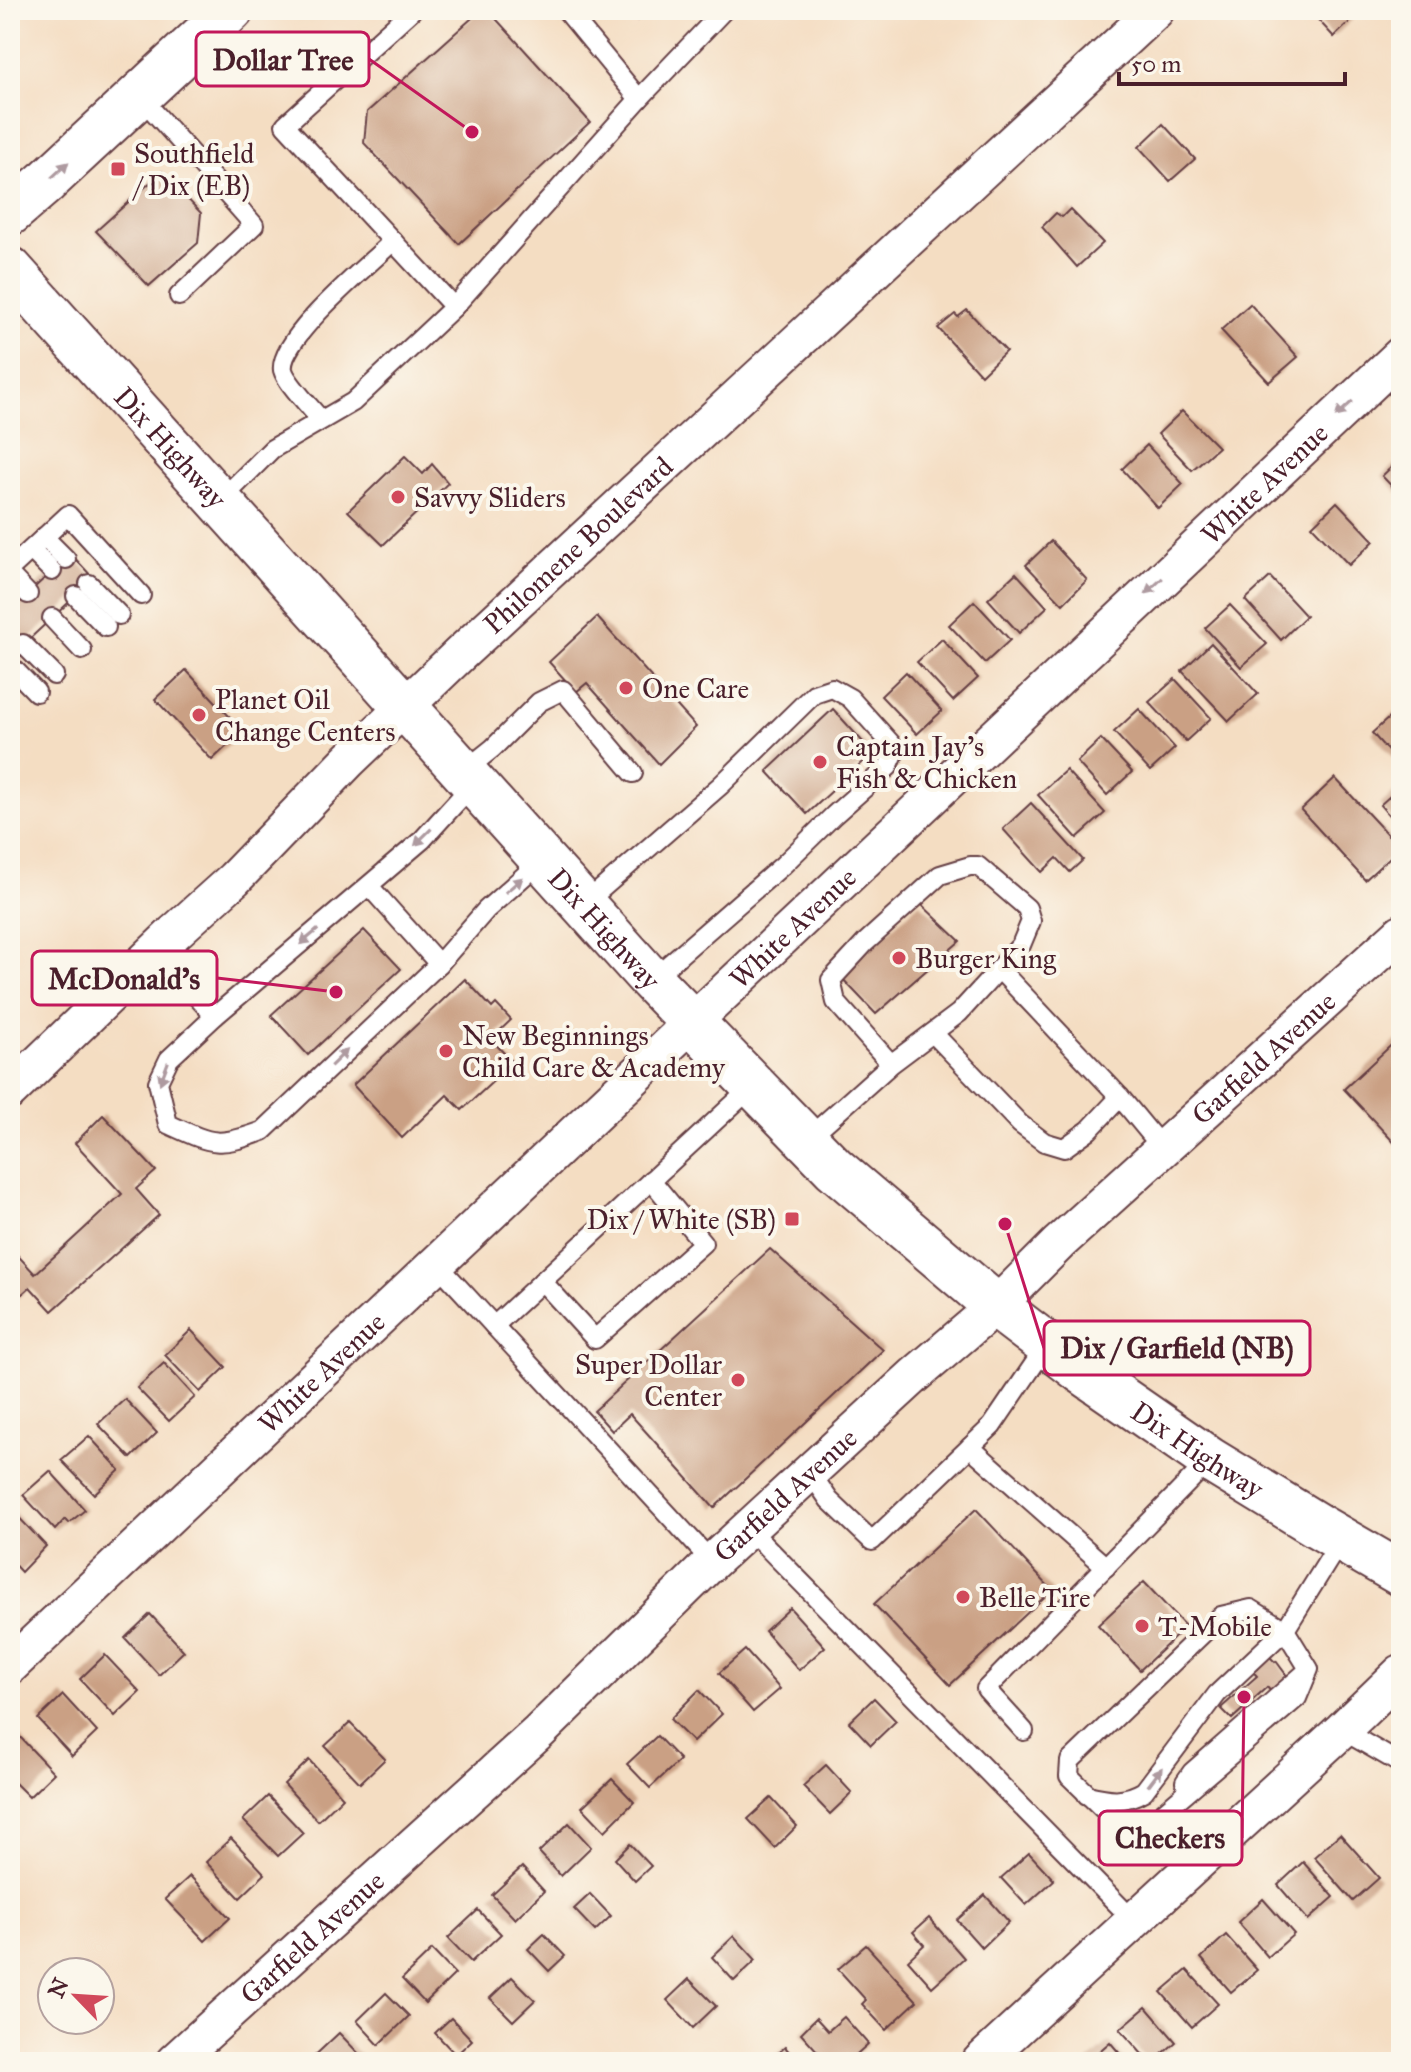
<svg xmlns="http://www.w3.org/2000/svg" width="1411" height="2072" font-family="'IM FELL Great Primer',serif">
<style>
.building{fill:#caa084}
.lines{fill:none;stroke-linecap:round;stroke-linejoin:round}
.lane-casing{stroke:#643c42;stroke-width:22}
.street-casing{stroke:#643c42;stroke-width:40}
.primary-casing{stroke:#643c42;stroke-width:48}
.highway-casing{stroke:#643c42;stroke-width:48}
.lane{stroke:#fff;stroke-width:18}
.street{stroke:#fff;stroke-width:36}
.primary{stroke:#fff;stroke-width:44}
.highway{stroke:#fff;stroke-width:44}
.oneway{fill:#ae9aa0}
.poi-dot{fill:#d1495b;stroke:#fbf7ec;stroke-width:3}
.labels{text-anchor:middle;stroke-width:8;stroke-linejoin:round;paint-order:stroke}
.poi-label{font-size:28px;fill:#4a1f2b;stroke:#fbf7ec;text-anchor:start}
.street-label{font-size:28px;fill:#4a1f2b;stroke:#fbf7ec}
.leader{fill:none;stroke:#c2185b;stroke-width:3}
.callout-dot{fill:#c2185b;stroke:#fbf7ec;stroke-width:3}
.callout{fill:#fbf7ec;stroke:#c2185b;stroke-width:3}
.callout-label{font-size:30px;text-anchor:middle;font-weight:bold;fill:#4a1f2b}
</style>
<rect width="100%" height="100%" fill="#fbf7ec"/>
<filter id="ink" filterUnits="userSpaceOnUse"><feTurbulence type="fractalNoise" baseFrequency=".0125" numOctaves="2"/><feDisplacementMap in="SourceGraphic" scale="16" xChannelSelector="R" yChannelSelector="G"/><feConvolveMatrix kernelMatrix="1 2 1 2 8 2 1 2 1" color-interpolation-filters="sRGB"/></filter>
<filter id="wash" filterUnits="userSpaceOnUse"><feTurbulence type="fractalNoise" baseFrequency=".006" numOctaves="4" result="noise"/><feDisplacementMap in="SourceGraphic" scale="32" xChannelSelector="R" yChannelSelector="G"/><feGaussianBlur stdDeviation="1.8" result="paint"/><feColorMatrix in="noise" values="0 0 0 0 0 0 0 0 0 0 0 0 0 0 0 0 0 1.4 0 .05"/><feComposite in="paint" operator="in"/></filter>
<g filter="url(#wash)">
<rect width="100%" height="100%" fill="#f4ddc2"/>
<g id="blocks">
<g class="building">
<polygon points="481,10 488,10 590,122 459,244 364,143 367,112"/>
<polygon points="628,10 649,10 638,20"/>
<polygon points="1309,10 1355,10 1358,14 1334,37"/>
<polygon points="1163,124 1195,159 1170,181 1139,147"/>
<polygon points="162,172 201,213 198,243 149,286 96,231"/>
<polygon points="1070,209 1103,243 1077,267 1042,227 1056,213 1062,217"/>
<polygon points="1250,304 1298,357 1269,382 1221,330"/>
<polygon points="967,310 1006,351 981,375 938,328 955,314 958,317"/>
<polygon points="1182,411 1218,447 1192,470 1158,434"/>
<polygon points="1147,445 1183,484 1158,508 1122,469"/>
<polygon points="405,456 423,474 432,464 448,483 383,545 348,511"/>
<polygon points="1401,458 1401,496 1382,476"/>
<polygon points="1337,502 1374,541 1349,565 1312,526"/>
<polygon points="1051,541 1087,580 1063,604 1026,565"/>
<polygon points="71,554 94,579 10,657 10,610"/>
<polygon points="1016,573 1047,607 1019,633 988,599"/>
<polygon points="1270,577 1306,616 1281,640 1245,600"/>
<polygon points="974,601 1010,640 985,663 949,625"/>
<polygon points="1230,605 1267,644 1241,667 1205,628"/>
<polygon points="597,617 696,727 659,764 587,683 576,692 549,662"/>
<polygon points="942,639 978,678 953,701 917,662"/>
<polygon points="1211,643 1258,694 1229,721 1182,671"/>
<polygon points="186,670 243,731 212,760 155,699"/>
<polygon points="906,672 942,711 917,734 881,696"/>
<polygon points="1175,679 1211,718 1186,741 1149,702"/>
<polygon points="1401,707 1401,754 1395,759 1372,733"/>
<polygon points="833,709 873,753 807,814 767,771"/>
<polygon points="1139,709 1175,748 1150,771 1114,732"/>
<polygon points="1101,739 1132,772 1107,795 1077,762"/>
<polygon points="1066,770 1105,813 1077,838 1038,795"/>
<polygon points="1335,778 1400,848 1365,880 1301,810"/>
<polygon points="1401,786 1401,829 1380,805"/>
<polygon points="1031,803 1083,860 1070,872 1057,858 1042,872 1003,829"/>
<polygon points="920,903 960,941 876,1014 839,975"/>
<polygon points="364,930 401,969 308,1055 271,1015"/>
<polygon points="465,979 492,1008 496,1004 511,1020 491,1039 513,1063 462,1110 447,1095 402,1138 353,1085"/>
<polygon points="1401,1036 1401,1150 1344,1089"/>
<polygon points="103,1115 156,1171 136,1189 159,1215 52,1311 30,1287 10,1305 10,1247 35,1274 122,1194 75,1143"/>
<polygon points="770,1249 883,1350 714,1508 630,1414 612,1431 594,1411"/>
<polygon points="191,1330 226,1367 200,1392 165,1355"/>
<polygon points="164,1363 195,1397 169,1421 137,1388"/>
<polygon points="125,1399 157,1433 131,1458 98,1424"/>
<polygon points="89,1436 120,1470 94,1494 61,1460"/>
<polygon points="50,1471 85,1510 69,1523 65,1519 55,1530 23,1495"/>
<polygon points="10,1508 46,1546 21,1572 10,1560"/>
<polygon points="976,1509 1052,1590 950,1685 874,1604"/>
<polygon points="1144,1582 1186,1627 1140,1670 1098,1625"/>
<polygon points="790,1608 825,1647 799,1670 765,1631"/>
<polygon points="150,1614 184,1651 159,1675 125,1638"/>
<polygon points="745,1650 780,1689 753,1712 719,1673"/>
<polygon points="1265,1652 1275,1662 1276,1661 1290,1680 1274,1695 1267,1687 1232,1719 1221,1708 1257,1676 1249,1667"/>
<polygon points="105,1655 140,1692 115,1716 80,1679"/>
<polygon points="699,1690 722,1714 693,1742 670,1719"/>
<polygon points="63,1695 97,1732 72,1756 38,1719"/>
<polygon points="874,1698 896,1721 871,1745 849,1722"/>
<polygon points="350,1723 385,1759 360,1783 325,1746"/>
<polygon points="19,1736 54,1773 29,1797 10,1778 10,1745"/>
<polygon points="657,1736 680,1760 650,1788 627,1764"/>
<polygon points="309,1760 343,1797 318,1821 284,1784"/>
<polygon points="826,1765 852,1793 830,1814 803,1786"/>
<polygon points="612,1779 634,1802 605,1831 582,1807"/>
<polygon points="268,1796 303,1833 278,1856 243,1820"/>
<polygon points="771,1798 797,1826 775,1848 748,1819"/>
<polygon points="569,1823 591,1847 561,1876 539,1852"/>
<polygon points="1340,1834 1379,1878 1353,1901 1314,1857"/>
<polygon points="231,1838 265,1874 240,1898 206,1862"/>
<polygon points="630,1844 651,1866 635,1881 615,1859"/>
<polygon points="1029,1853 1054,1880 1026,1905 1001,1878"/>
<polygon points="1303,1862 1334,1897 1308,1920 1278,1885"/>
<polygon points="522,1867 544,1891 515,1919 492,1895"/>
<polygon points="190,1876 230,1918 205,1941 165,1899"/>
<polygon points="590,1894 611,1916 595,1931 574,1909"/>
<polygon points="985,1895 1009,1922 982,1948 957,1920"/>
<polygon points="1263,1899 1294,1934 1268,1957 1238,1922"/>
<polygon points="478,1910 501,1934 471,1962 448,1938"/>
<polygon points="929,1918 964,1958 932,1987 908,1960 924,1945 913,1932"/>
<polygon points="544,1934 565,1956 549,1971 528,1949"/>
<polygon points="1226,1935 1257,1970 1231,1992 1201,1958"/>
<polygon points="734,1936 756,1960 734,1981 712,1957"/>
<polygon points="866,1945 917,2001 886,2030 862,2004 866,2000 838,1969"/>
<polygon points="432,1950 455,1974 425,2003 402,1979"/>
<polygon points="1187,1970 1218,2004 1192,2027 1161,1992"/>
<polygon points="512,1977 535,2000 513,2021 490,1998"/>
<polygon points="689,1979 716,2006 693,2028 667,2000"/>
<polygon points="386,1993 409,2016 379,2045 357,2021"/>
<polygon points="1146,2007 1176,2042 1153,2062 1149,2062 1120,2029"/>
<polygon points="844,2017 868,2044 848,2062 827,2062 801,2033 816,2018 828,2031"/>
<polygon points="451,2018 472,2040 456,2055 435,2033"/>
<polygon points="339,2033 362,2057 356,2062 308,2062"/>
<polygon points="1110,2042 1127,2062 1087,2062"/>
<polygon points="785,2047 798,2062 768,2062"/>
</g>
</g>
</g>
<g filter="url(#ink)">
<use href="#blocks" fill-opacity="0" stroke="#643c42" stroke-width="2"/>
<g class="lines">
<defs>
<g id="lane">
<polyline points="566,10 639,99 724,10"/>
<polyline points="139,95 254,225 179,296"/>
<polyline points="454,307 639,99"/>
<path d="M 320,419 C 311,408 286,382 283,370 C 278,339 370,264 393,241"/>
<polyline points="220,501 272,449 353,402 454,307 285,125 412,10"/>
<polyline points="44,537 66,559"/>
<polyline points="31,550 52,571"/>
<polyline points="10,569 68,515 141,595"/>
<polyline points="10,575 28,594"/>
<polyline points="89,584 119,615"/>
<polyline points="76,596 106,627"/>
<polyline points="52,618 82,650"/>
<polyline points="23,644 54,675"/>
<polyline points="10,665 36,692"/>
<polyline points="463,772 493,748 539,702 563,690 633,773"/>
<path d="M 473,784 L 422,840 L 215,1016 L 169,1059 L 158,1082 L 168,1124 C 212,1144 217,1148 263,1131 L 439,964 L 486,910 L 542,860"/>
<polyline points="369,886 439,964"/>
<polyline points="583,905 721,785 814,694 832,688 850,698 896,749 888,767 834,815 783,865 651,980"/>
<polyline points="155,952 215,1016"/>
<polyline points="999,969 1120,1097"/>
<polyline points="933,1033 1020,1124 1044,1142 1064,1148 1089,1130 1120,1097 1163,1149"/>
<polyline points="806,1140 891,1064 959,1013 1021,945 1031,921 1027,908 978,866 970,866 940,875 866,942 831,980 836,1002 891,1064"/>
<polyline points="437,1264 712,1562"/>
<polyline points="542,1281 595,1339 703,1243 651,1180"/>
<polyline points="494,1326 753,1086"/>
<polyline points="970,1447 1106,1567"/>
<polyline points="810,1472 829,1500 872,1541 992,1426 1047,1345"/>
<polyline points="749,1529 1133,1920"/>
<polygon points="1251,1609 1285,1630 1309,1669 1297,1698 1133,1838 1069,1776 1070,1761 1221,1616"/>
<polyline points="1342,1730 1401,1764"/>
<polyline points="1024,1731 986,1689 1210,1460"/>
<polyline points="1185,1782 1192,1772 1305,1673"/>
<path d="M 1087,1795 C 1109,1800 1124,1803 1144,1791 L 1217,1694 L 1285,1630 L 1341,1540"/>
</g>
<g id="street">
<path id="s1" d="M 10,1091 L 174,933 L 234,879 L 348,761 L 460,654 L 1156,10"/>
<path id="s2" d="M 10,1666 C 474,1229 936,791 1401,355"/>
<path id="s3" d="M 174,2062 L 539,1732 L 712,1562 L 914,1376 L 996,1306 L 1059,1243 L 1401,933"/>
<polyline points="980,2062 1342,1730 1401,1673"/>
</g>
<g id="primary">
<path id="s4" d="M 10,269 L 651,980 L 834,1168 L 996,1306 L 1080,1370 L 1210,1460 L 1318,1526 L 1401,1574"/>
</g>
<polyline id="highway" points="10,213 47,181 231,10"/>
</defs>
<use href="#lane" class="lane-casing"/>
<use href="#street" class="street-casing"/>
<use href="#primary" class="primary-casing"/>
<use href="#highway" class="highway-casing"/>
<use href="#lane" class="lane"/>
<use href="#street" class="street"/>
<use href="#primary" class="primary"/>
<use href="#highway" class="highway"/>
</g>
<defs><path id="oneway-solid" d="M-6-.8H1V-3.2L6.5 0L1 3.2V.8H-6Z" transform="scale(2)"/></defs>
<g class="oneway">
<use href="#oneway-solid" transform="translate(60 170) rotate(-43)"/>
<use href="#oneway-solid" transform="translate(1344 409) rotate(137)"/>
<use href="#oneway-solid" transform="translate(1154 586) rotate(137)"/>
<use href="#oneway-solid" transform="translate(423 837) rotate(135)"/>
<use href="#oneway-solid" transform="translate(514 885) rotate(-41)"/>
<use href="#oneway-solid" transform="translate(309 937) rotate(140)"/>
<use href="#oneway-solid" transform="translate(339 1058) rotate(-44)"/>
<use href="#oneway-solid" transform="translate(164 1073) rotate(111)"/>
<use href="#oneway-solid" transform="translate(1155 1777) rotate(-53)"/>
</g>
</g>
<g class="poi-dot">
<rect x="110" y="161" width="16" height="16" rx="4"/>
<circle cx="398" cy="497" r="8"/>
<circle cx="626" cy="688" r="8"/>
<circle cx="199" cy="715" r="8"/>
<circle cx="820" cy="762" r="8"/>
<circle cx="899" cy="958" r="8"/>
<circle cx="446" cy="1051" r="8"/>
<rect x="784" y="1211" width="16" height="16" rx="4"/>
<circle cx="738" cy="1380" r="8"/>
<circle cx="963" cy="1597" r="8"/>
<circle cx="1142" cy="1626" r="8"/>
</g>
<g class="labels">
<g class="poi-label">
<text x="134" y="163">Southfield<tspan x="134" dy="32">/ Dix (EB)</tspan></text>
<text x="414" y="507">Savvy Sliders</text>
<text x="642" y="698">One Care</text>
<text x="215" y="709">Planet Oil<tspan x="215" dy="32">Change Centers</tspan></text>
<text x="836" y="756">Captain Jay's<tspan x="836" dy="32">Fish &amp; Chicken</tspan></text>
<text x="915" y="968">Burger King</text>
<text x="462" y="1045">New Beginnings<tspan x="462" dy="32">Child Care &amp; Academy</tspan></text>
<text x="776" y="1229" text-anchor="end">Dix / White (SB)</text>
<text x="722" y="1374" text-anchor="end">Super Dollar<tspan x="722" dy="32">Center</tspan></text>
<text x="979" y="1607">Belle Tire</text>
<text x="1158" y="1636">T-Mobile</text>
</g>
<g class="street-label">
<text dy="10" stroke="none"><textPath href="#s4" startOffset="240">Dix Highway</textPath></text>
<text dy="10" stroke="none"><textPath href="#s2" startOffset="1724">White Avenue</textPath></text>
<text dy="10" stroke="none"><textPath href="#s1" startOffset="788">Philomene Boulevard</textPath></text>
<text dy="10" stroke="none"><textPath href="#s2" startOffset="1076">White Avenue</textPath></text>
<text dy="10" stroke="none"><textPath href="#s4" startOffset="888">Dix Highway</textPath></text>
<text dy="10" stroke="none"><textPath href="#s3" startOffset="1482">Garfield Avenue</textPath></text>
<text dy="10" stroke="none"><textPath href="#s2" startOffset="428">White Avenue</textPath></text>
<text dy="10" stroke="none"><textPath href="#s4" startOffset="1680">Dix Highway</textPath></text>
<text dy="10" stroke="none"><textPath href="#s3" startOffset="834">Garfield Avenue</textPath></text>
<text dy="10" stroke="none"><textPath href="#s3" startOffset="186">Garfield Avenue</textPath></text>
</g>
</g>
<path class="leader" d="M472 132L369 59M336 992L217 978M1005 1224L1044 1348M1244 1697L1242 1838"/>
<g class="callout-dot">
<circle cx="472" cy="132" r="8"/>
<circle cx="336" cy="992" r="8"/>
<circle cx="1005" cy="1224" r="8"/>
<circle cx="1244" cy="1697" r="8"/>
</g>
<g class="callout">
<rect x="196" y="32" width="173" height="54" rx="8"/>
<rect x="32" y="951" width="185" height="54" rx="8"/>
<rect x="1044" y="1321" width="266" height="54" rx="8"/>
<rect x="1099" y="1811" width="143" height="54" rx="8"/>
</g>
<g class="callout-label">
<text x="283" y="70">Dollar Tree</text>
<text x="124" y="989">McDonald's</text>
<text x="1177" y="1358">Dix / Garfield (NB)</text>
<text x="1170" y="1848">Checkers</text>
</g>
<rect width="1411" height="2072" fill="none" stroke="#fbf7ec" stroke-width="40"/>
<g transform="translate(76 1996) rotate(295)"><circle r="38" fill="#fbf7ec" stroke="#b4a19f" stroke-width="2"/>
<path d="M0-6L14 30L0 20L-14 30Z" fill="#d1495b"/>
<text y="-12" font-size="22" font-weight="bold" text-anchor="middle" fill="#4a1f2b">N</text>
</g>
<path d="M1119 72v12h226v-12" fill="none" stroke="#4a1f2b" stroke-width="4"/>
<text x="1131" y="72" font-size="24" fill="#4a1f2b" stroke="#fbf7ec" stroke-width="6" paint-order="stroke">50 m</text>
</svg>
